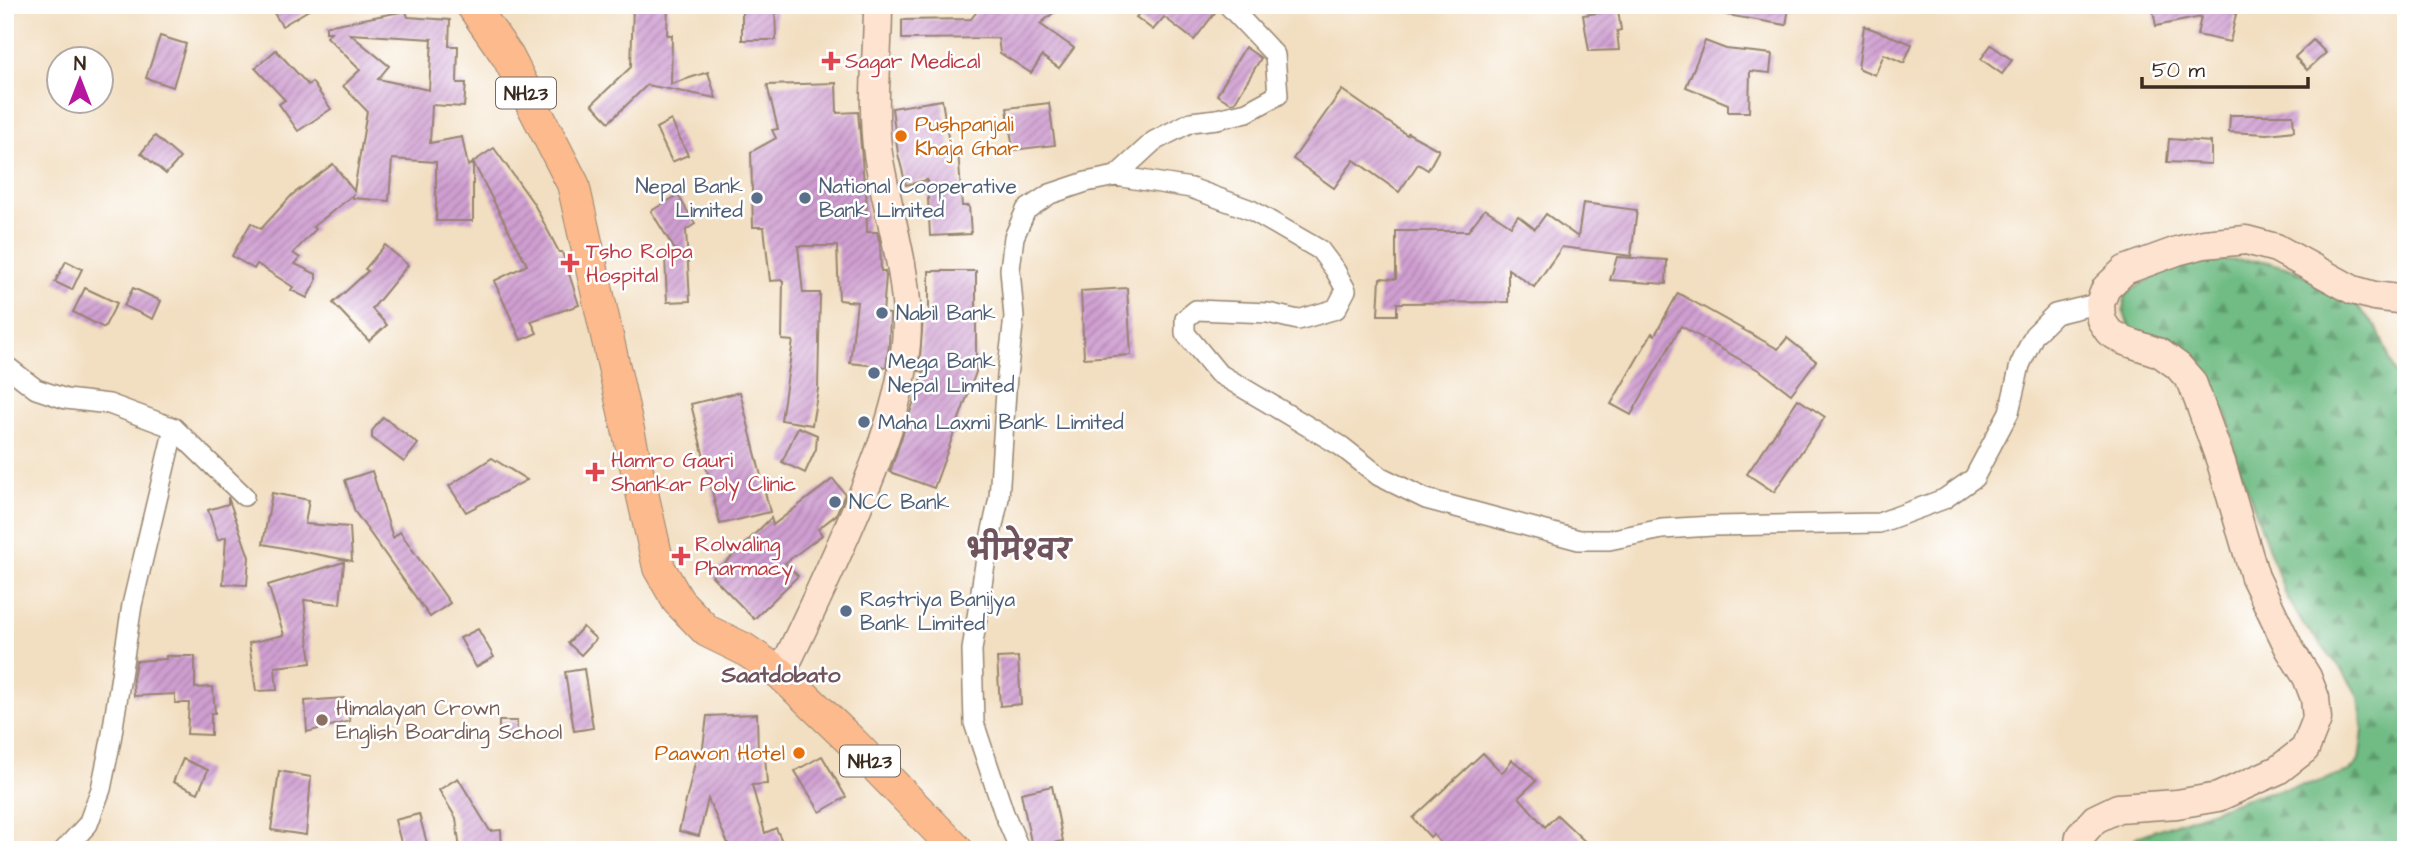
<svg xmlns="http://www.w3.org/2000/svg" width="2411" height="855" font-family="'Architects Daughter','Playpen Sans Deva',sans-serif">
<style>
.forest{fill:url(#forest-firs);stroke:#557351;stroke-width:2}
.building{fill:url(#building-hatch);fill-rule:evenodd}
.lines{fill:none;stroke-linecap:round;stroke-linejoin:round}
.minor-casing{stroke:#96846f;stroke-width:22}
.secondary-casing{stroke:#96846f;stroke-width:31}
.primary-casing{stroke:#96846f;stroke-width:34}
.minor{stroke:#fff;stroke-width:19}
.secondary{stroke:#fee3d1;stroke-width:28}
.primary{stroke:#fcba8d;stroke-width:32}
.health-dot{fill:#e0444e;stroke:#fff;stroke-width:2.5}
.food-dot{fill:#e8710a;stroke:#fff;stroke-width:2.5}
.service-dot{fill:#5c6f8a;stroke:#fff;stroke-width:2.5}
.education-dot{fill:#8d6e63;stroke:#fff;stroke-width:2.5}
.labels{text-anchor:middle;stroke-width:5;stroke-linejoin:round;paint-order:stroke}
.shield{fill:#fff;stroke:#766a62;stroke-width:2}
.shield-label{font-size:19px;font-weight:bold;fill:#3b2a1e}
.health-label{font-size:21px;fill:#be3a42;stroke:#fff;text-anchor:start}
.food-label{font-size:21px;fill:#c56008;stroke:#fff;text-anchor:start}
.service-label{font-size:21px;fill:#4e5e75;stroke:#fff;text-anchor:start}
.education-label{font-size:21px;fill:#785e54;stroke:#fff;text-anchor:start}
.neighbourhood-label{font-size:23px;font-weight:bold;fill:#6f535d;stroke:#fff}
.district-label{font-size:28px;font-weight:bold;fill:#6f535d;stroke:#fff}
</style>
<defs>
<pattern id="forest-firs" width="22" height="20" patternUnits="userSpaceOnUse" patternTransform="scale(1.75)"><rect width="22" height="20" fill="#6fbc84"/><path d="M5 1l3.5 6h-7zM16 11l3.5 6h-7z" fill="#5c996b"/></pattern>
<pattern id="building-hatch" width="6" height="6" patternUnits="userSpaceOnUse" patternTransform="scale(1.75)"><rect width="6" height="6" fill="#d09fd2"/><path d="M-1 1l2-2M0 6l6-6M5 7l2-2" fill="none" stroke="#aa82aa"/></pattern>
</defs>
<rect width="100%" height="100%" fill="#fff"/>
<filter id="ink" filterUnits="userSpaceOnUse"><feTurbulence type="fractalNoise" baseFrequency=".0143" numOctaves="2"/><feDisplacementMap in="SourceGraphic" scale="14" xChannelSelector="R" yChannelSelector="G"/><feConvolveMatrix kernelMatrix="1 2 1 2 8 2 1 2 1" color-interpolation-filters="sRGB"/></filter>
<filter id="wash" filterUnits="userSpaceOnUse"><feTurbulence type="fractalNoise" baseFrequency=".00686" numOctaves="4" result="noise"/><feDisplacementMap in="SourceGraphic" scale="28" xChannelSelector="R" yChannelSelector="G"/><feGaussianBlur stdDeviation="1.57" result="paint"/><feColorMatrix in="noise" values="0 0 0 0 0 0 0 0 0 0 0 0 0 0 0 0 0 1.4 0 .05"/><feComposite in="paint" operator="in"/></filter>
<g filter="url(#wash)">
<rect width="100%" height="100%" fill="#f2dec0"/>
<path class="forest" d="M 2215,260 L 2264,261 L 2295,270 L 2355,303 L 2377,328 L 2406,399 L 2406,850 L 2130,850 L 2136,837 L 2256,795 L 2318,782 L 2349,772 L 2359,761 L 2363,730 L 2359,697 L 2343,671 L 2301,621 L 2285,593 L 2237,461 L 2227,414 L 2202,376 L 2140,335 L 2128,325 L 2123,309 L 2126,294 C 2157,272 2178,265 2215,260 Z"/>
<g id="blocks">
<g class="building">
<polygon points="269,5 317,5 282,26"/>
<polygon points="633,5 668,5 667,35 672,35 671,84 708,72 716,98 647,85 609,122 592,104 631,67"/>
<polygon points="742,5 775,5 776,40 742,40"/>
<polygon points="982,5 1063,5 1040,24 1074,48 1059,68 1042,56 1031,73 1000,53 998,38 902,39 902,20 971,19"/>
<polygon points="1146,5 1216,5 1217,10 1194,40 1164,17 1153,30 1136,17"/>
<polygon points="1728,5 1776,5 1789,8 1786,25 1727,15"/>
<polygon points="2152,5 2238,5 2230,42 2197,35 2201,17 2156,26"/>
<polygon points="1618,10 1621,30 1617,31 1619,50 1589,51 1583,15"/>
<path d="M 406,11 L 408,17 L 450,20 L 449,46 L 458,46 L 457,83 L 466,83 L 464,107 L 432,105 L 430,143 L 462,137 L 468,166 L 473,163 L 473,221 L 436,221 L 436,162 L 392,159 L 389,201 L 353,198 L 353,195 L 313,227 L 316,229 L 293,253 L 300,258 L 295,264 L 316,274 L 316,281 L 307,298 L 291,290 L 293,287 L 257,264 L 254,269 L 232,256 L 251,223 L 261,229 L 292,195 L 333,164 L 354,191 L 367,111 L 343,86 L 360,70 L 327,37 L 331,32 L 326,32 L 326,26 ZM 350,34 L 432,39 L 429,90 L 378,79 L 389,66 Z"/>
<polygon points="1864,26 1912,44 1904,63 1884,54 1875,75 1858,68"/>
<polygon points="160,36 186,44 173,87 146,78"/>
<polygon points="2313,40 2326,53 2307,70 2295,57"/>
<polygon points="1705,41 1726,49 1772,54 1770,73 1750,71 1749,112 1728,112 1728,104 1686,87"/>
<polygon points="1991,45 2012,60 2002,74 1981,59"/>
<polygon points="1245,47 1261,58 1235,102 1231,103 1217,95"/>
<polygon points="276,50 308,85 312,82 331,109 298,131 279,104 285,100 255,68"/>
<polygon points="836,83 837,113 858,112 864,183 866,183 867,232 877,232 880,243 881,271 885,271 886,276 883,313 890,314 889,345 886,367 850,363 857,302 839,300 837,246 798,246 803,293 820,293 818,389 812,425 781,420 793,341 782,340 783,280 770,281 764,227 753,227 751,152 776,138 772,130 778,129 767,85"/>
<polygon points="1342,90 1407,135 1408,133 1439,150 1428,170 1418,164 1399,192 1354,160 1334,188 1293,159"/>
<polygon points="942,100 950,149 958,149 962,206 969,206 971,234 930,236 927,180 906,185 898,154 892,108"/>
<polygon points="1049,103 1055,145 1013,150 1007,108"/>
<polygon points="2230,115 2293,115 2294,131 2268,134 2229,132"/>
<polygon points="671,120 688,155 672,162 656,128"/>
<polygon points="155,136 180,158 166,174 141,153"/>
<polygon points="2169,139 2211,142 2211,164 2167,162"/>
<polygon points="494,148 534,204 559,252 562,252 579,305 531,321 537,333 521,340 494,281 527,265 473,162"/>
<polygon points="678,195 695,224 686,230 690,301 667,302 665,256 678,255 651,211"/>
<polygon points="1583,203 1637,210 1631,256 1562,247 1534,287 1508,269 1508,302 1397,303 1397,315 1378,315 1380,278 1396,279 1396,231 1468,231 1485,209 1511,226 1518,216 1535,229 1546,214 1578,237"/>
<polygon points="385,245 408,265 372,309 387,325 369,341 333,303 368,271 365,269"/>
<polygon points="1617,257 1667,260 1666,284 1610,280"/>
<polygon points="66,261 82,269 72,290 55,282"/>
<polygon points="929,271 976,271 976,372 934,488 890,472 924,371 919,371 923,318 929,318"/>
<polygon points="85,288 117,303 104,328 73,312"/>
<polygon points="133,288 161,301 153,319 124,306"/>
<polygon points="1127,288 1131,355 1084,358 1081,291"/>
<polygon points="1678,293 1778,349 1787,338 1816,361 1791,394 1762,372 1681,326 1631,415 1611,404 1652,333 1655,335"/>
<polygon points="740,392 770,512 720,524 691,404"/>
<polygon points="1798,399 1825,417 1774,492 1747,474"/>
<polygon points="383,417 418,444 404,462 372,438 372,431"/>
<polygon points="798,427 817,435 816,449 805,473 782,462"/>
<polygon points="492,458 527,480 466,512 449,486"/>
<polygon points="372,471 393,538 400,532 450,603 430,617 355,512 345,480"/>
<polygon points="833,479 845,494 836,515 818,529 822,535 785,563 798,576 754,619 712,576 771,518 773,525"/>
<polygon points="272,493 309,500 305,524 350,527 352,561 263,544"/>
<polygon points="228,497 249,557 247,585 223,584 226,537 218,540 208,510 228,504"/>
<polygon points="344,562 340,604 304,600 311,663 275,667 277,690 256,691 249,643 284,635 268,585"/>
<polygon points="583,627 596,639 581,655 568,643"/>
<polygon points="478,629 494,657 476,667 460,638"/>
<polygon points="166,656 195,656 195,688 213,687 215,713 211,713 211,735 187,734 189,703 175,703 175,694 134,696 133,679 136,661 166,659"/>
<polygon points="1018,657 1021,704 1000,706 997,658"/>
<polygon points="584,669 593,728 574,731 565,672"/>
<polygon points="344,698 350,721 307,732 305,701"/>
<polygon points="757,714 758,755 765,755 767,784 752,785 765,833 776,828 786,850 727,850 730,848 708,799 699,836 679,831 697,754 702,755 707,716"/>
<rect x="499" y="721" width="18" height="19"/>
<polygon points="1483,753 1502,773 1512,760 1525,770 1536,781 1519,797 1545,827 1557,815 1594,850 1446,850 1433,834 1430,837 1413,818"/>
<polygon points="822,756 846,797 820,812 795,771"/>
<polygon points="183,759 208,770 198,793 173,782"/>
<polygon points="279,771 311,777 306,835 271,830"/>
<polygon points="458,778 490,831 501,830 502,850 460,850 456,818 439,790"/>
<polygon points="1052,786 1063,841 1032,847 1021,793"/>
<polygon points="419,814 428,847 403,850 395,820"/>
</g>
</g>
</g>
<g filter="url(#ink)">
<use href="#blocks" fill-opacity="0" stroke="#96846f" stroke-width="2"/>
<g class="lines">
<defs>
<g id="minor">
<polyline points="1116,176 1154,141 1191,122 1217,119 1247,112 1278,95 1275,55 1228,5"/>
<polyline points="5,365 36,389 66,399 109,404 174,428 244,496"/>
<polyline points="64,850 88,824 101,789 111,740 132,605 174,428"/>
<polyline points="1020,850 1004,813 974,723 972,650 986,558 999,498 1007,376 1014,317 1010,269 1014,237 1026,210 1050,194 1086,182 1116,176 1191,188 1251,210 1320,250 1335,270 1346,290 1336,309 1298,320 1268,313 1196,310 1185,319 1185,333 1218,373 1341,446 1379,476 1426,499 1579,540 1609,540 1662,529 1713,526 1879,523 1944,499 1974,478 2009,412 2020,365 2034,335 2055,314 2100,303"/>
</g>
<g id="secondary">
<path d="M 781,674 C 806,622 831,569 854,515 C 880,455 907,388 907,321 C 906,264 887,210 878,154 C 871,105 878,55 878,5"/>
<polyline points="2078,850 2080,836 2095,819 2118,808 2177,804 2218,797 2278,770 2305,749 2317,719 2315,698 2307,677 2289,648 2255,577 2221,462 2192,382 2178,366 2160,353 2125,341 2109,332 2101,320 2100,303 2106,288 2125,270 2177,251 2204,244 2246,240 2276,248 2353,290 2374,296 2406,300"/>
</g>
<polyline id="primary" points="472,5 508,57 573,184 659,568 678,601 707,631 744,649 781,674 850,740 957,850"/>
</defs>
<use href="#minor" class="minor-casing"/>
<use href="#secondary" class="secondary-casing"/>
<use href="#primary" class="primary-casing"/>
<use href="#minor" class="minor"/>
<use href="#secondary" class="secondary"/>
<use href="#primary" class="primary"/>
</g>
</g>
<g class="health-dot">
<path d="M827.5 50.5h7v7h7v7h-7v7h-7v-7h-7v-7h7z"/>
<path d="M566.5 252.5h7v7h7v7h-7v7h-7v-7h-7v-7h7z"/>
<path d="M591.5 461.5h7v7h7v7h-7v7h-7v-7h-7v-7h7z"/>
<path d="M677.5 545.5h7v7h7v7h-7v7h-7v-7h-7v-7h7z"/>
</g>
<g class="food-dot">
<circle cx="901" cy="136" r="7"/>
<circle cx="799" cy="753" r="7"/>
</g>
<g class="service-dot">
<circle cx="757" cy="198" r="7"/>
<circle cx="805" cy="198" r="7"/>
<circle cx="882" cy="313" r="7"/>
<circle cx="874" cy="373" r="7"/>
<circle cx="864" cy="422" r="7"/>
<circle cx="835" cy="502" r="7"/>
<circle cx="846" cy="611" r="7"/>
</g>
<circle class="education-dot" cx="322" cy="720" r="7"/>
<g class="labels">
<g class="shield">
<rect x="496" y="77.5" width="60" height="31" rx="5"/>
<rect x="840" y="745.5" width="60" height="31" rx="5"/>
</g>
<g class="shield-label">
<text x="526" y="100">NH23</text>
<text x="870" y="768">NH23</text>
</g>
<g class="health-label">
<text x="845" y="68">Sagar Medical</text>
<text x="586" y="258">Tsho Rolpa<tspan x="586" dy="24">Hospital</tspan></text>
<text x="611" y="467">Hamro Gauri<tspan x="611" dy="24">Shankar Poly Clinic</tspan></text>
<text x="695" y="551">Rolwaling<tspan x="695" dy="24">Pharmacy</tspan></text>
</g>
<g class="food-label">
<text x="915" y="131">Pushpanjali<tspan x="915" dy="24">Khaja Ghar</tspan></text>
<text x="785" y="760" text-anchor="end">Paawon Hotel</text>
</g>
<g class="service-label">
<text x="743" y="193" text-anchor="end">Nepal Bank<tspan x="743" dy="24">Limited</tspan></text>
<text x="819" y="193">National Cooperative<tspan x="819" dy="24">Bank Limited</tspan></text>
<text x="896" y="320">Nabil Bank</text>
<text x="888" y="368">Mega Bank<tspan x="888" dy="24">Nepal Limited</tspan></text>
<text x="878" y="429">Maha Laxmi Bank Limited</text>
<text x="849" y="509">NCC Bank</text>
<text x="860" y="606">Rastriya Banijya<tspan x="860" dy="24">Bank Limited</tspan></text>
</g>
<g class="education-label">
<text x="336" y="715">Himalayan Crown<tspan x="336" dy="24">English Boarding School</tspan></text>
</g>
<g class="neighbourhood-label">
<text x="781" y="682">Saatdobato</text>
</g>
<g class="district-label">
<text x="1019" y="560">भीमेश्वर</text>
</g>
</g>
<rect width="2411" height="855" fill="none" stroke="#fff" stroke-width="28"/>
<g transform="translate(80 80)"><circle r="33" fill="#ffffff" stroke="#b1aaa5" stroke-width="2"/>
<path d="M0-5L12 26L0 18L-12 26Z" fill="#b5179e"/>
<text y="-10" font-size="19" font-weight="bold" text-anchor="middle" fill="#3b2a1e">N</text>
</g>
<path d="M2142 77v10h166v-10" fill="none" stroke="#3b2a1e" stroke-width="3.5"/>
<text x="2152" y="77" font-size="21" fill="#3b2a1e" stroke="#ffffff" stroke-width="5" paint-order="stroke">50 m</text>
</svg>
